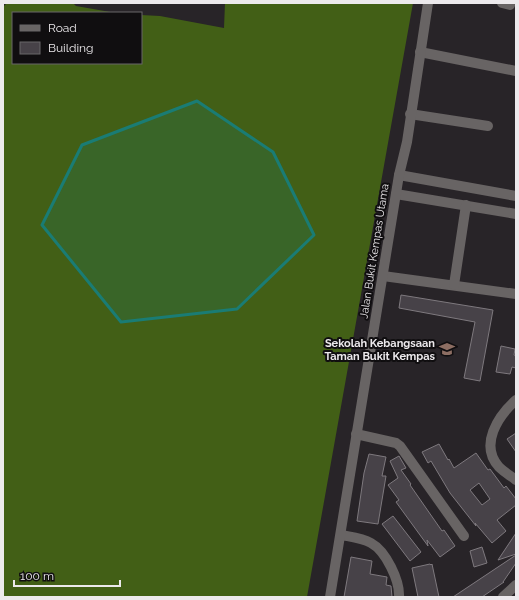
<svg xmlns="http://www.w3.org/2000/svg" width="519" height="600" font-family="Raleway,sans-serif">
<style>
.forest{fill:#425f16}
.building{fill:#474248;stroke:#7e797e;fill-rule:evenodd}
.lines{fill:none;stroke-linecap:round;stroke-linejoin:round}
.minor{stroke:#686464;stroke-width:10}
.marked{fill:#1a7c74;fill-opacity:0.2;stroke:#1a7c74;stroke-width:3;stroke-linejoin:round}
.labels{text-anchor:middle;stroke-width:4;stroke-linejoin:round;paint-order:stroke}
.street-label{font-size:11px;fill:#ece9ec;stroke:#100e10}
.poi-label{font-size:11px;font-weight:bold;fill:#ece9ec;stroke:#100e10;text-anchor:end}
</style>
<rect width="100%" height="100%" fill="#282428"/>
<polygon class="forest" points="7,3 73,3 76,6 116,13 13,13 13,63 141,63 141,15 160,16 224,28 225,3 413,3 307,597 3,597 3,7"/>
<g class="building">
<polygon points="401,295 493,310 480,381 464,378 475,322 399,308"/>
<polygon points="501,346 515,349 514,355 516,356 516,368 512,367 510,374 496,372"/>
<polygon points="516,433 516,452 507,439"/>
<path d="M 439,444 L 448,460 L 449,459 L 454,468 L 476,453 L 488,470 L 490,469 L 504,488 L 506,486 L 516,499 L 516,505 L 497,520 L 506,531 L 492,543 L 475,523 L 476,526 L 450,493 L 431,461 L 428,463 L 422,452 ZM 479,483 L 490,499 L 482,505 L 470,490 Z"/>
<polygon points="369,454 386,457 382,476 386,476 378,524 357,521 364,473"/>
<polygon points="399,456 406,468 401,470 411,484 410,485 442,531 444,530 455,546 440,557 427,540 428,546 396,502 399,500 388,485 398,478 390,461"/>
<polygon points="393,516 421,552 410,561 382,524"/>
<polygon points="516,533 516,554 498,560"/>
<polygon points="482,547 487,563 474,567 470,551"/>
<polygon points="516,555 516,563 503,582 504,582 482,597 453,597"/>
<polygon points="351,557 372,561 370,574 387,577 386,585 391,586 392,597 344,597"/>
<polygon points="430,564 431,565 432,564 439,597 418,597 412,568"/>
</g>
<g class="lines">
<g class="minor">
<polyline points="502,3 510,5"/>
<polyline points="420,52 516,71"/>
<polyline points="410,114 488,126"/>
<polyline points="399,175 516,196"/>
<polyline points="396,194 516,214"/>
<polyline points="383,276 516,294"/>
<polyline points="454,285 466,205"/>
<path d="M 516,400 C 498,416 479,445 499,467 C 504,472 511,476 516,480"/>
<polyline points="356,434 396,443 400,446 464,536"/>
<path d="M 341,535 C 351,537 362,538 371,543 C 386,551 400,581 399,597"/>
<polyline points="330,597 399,175 407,142 428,3"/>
<polyline points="503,597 516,585"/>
</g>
</g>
<path class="marked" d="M 197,101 L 273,152 L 314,235 L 237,309 L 121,322 L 42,225 L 82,145 Z"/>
<defs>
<symbol id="school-bare" viewBox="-9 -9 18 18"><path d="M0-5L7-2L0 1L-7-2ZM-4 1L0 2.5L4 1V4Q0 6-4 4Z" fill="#8d6e63" stroke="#100e10" stroke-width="2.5" paint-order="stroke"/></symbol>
</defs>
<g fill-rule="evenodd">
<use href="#school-bare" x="436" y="338" width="22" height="22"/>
</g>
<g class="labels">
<g class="street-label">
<text transform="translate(374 251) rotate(-81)" y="4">Jalan Bukit Kempas Utama</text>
</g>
<g class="poi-label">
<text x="435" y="347">Sekolah Kebangsaan<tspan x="435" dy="13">Taman Bukit Kempas</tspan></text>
</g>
</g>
<rect width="519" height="600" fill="none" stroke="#ece9ec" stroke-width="8"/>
<rect x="12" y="12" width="130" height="52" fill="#100e10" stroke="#686668"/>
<rect x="20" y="25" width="20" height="6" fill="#686464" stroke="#686668"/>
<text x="48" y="32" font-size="12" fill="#ece9ec">Road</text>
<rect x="20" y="42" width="20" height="12" fill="#474248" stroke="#686668"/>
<text x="48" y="52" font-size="12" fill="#ece9ec">Building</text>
<path d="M14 580v6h106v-6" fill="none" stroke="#ece9ec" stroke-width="2"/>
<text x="20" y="580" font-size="12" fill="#ece9ec" stroke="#100e10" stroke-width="3" paint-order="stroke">100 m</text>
</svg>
